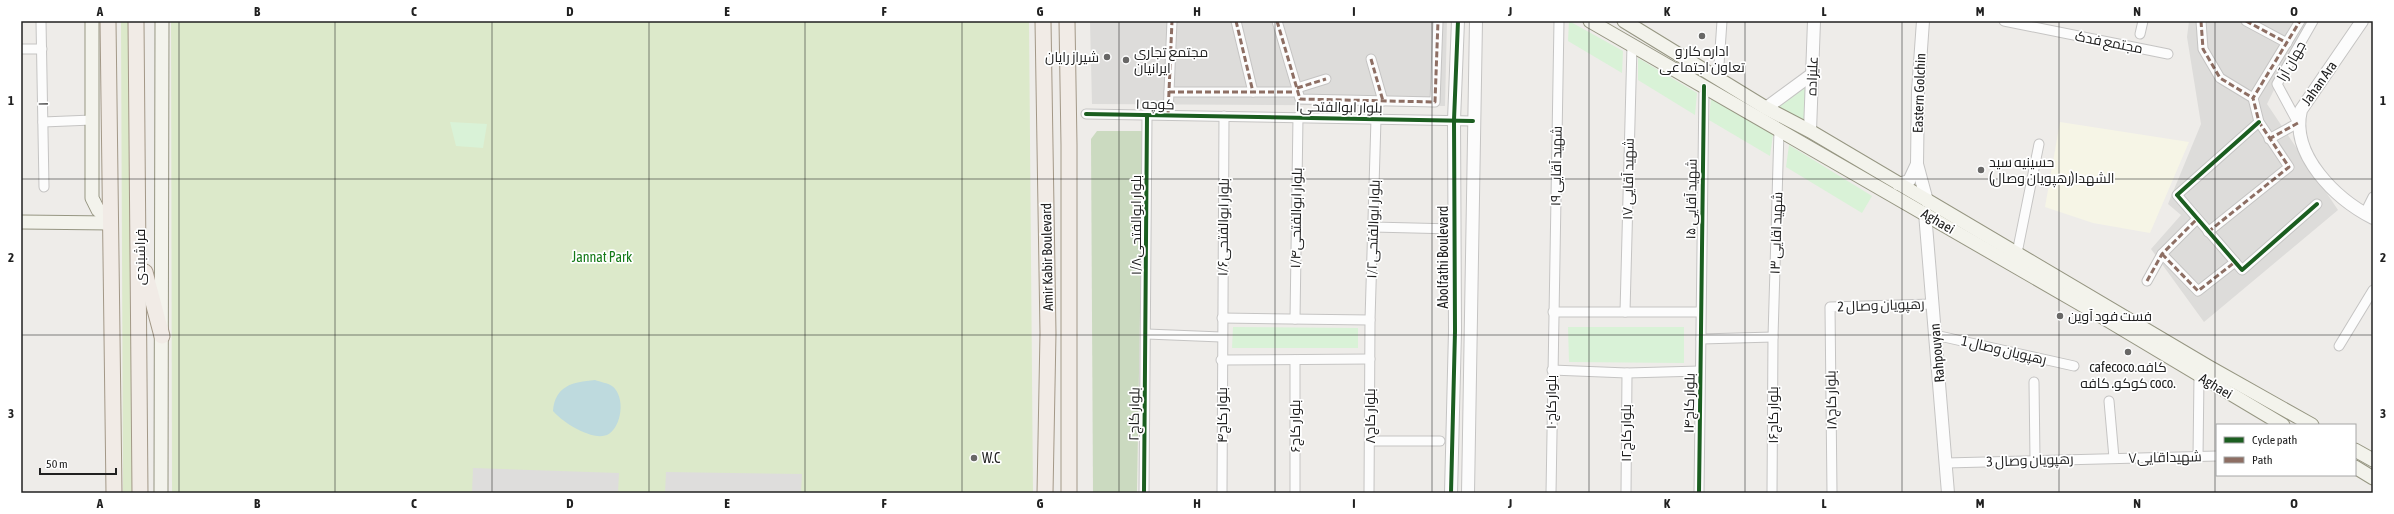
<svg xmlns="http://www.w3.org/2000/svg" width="2394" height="514" font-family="'Asap Condensed',Cairo,sans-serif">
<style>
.residential{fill:#dddcda}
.education{fill:#f6f5e6}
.grass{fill:#dce9ca}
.forest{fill:#cbdac0}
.park{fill:#d9f2d7}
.parking{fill:#dedddc}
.water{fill:#bedade}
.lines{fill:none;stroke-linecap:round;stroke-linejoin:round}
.minor-casing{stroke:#c5c4c3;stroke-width:11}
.tertiary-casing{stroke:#c5c4c3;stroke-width:14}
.secondary-casing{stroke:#969682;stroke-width:15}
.primary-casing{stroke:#a39887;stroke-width:17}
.minor{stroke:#fcfcfc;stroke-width:9}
.tertiary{stroke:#fcfcfc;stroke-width:12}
.secondary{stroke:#f3f3ec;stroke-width:13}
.primary{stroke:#f1ebe6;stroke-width:15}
.quiet{stroke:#8d6e63;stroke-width:3;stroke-dasharray:6 3;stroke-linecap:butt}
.cycleway-casing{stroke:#fff;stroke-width:6}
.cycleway{stroke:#1b5e20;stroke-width:4}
.grid{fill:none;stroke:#202020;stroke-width:1;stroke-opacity:0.55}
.poi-dot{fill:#686766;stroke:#fff;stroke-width:1.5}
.labels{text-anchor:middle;stroke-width:3.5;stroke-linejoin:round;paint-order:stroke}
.street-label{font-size:14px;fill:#202020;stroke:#fff}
.poi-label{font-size:14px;fill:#202020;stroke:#fff;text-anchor:start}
.park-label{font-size:14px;fill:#137916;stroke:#fff}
.neatline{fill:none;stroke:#202020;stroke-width:1.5}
.grid-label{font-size:13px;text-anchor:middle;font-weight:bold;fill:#202020}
</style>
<rect width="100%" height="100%" fill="#eeece9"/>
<g class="residential">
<polygon points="1090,21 1447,21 1445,106 1092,104"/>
<polygon points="2189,21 2308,21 2267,104 2338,210 2204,322 2151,249 2181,215 2168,204 2201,124 2187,37"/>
</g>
<polygon class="education" points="2060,122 2189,142 2150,233 2093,223 2045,207"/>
<g class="grass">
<polygon points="121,21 129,21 133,301 132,493 123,493"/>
<polygon points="171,21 1029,21 1033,493 172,493"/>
</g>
<polygon class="forest" points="1097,131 1143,131 1137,493 1093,493 1091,139"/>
<g class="park">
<polygon points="1569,21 1623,51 1622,73 1568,41"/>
<polygon points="1638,58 1697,93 1695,115 1638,80"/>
<polygon points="1806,84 1804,122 1776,107"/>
<polygon points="1711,99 1773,135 1770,156 1709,120"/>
<polygon points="450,122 487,124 483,148 456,146"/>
<polygon points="1789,145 1872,196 1862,213 1786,167"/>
<polygon points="1233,327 1358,328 1358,348 1232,348"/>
<polygon points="1568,327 1684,327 1684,363 1569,362"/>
</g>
<g class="parking">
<polygon points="473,468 619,473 618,493 472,493"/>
<polygon points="666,472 802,474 801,493 665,493"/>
</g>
<path class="water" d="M 595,380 C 600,382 608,383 612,386 C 626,396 622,428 607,435 C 592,441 562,422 553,411 C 555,386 572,382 595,380 Z"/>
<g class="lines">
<defs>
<g id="minor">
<polyline points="41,21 44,187"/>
<polyline points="1236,21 1253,92"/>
<polyline points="1277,21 1300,99 1435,102 1438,21"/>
<polyline points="2004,21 2168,54"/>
<polyline points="2201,21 2203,49 2220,78 2253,98"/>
<polyline points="2246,21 2287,43"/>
<polyline points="2140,34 2143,21"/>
<polyline points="21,49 42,49"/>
<polyline points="1371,59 1383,101"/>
<polyline points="1718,79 1722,21"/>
<polyline points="1297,88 1326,79"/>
<polyline points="1169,92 1293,92"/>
<polyline points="1086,114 1473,121"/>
<polyline points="1168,115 1172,21"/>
<polyline points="43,122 92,120"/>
<polyline points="2259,122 2177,195 2242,270 2317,204"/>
<polyline points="2269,139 2298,123 2277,84 2313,21"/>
<polyline points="2365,213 2373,197"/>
<polyline points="1373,227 1454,229"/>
<polyline points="2208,232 2289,167 2259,122 2253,98 2300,21"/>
<polyline points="2017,253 2039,144"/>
<polyline points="2162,254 2198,291 2235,262"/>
<polyline points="2147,281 2162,254 2197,219"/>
<polyline points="1553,312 1700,312"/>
<polyline points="1625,312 1632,45"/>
<polyline points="1222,318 1370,320"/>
<polyline points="1295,319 1298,117"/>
<polyline points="1147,334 1221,337"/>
<polyline points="1935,335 2074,366"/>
<polyline points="1701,339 1773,337"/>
<polyline points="2339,346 2373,290"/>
<polyline points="1221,360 1370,359"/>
<polyline points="1552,370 1627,373 1700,371"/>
<polyline points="2034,382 2035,459"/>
<polyline points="2109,401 2114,458"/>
<polyline points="1370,441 1440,441"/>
<polyline points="2198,457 2199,375"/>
<polyline points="1946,463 2217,456"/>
<polyline points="1144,493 1147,115"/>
<polyline points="1222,493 1224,116"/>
<polyline points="1295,493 1295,360"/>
<polyline points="1369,493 1370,320 1376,119"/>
<polyline points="1551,493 1559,21"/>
<polyline points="1626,493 1627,373"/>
<polyline points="1699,493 1704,86"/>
<polyline points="1772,493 1773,337 1779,130"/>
<polyline points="1832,493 1830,307 1932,304"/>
</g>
<g id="tertiary">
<polyline points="1923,21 1918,91 1917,164 1927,201"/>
<path d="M 2362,21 L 2301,110 C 2290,155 2336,199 2373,218"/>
<polyline points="1766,108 1811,75"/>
<polyline points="1810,131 1814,21"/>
<polyline points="1898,184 1909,181 1917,164"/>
<polyline points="1925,213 1948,493"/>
<polyline points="1451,493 1455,331 1454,120 1458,21"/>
<polyline points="1468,493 1476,21"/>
</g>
<g id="secondary">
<polyline points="92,21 92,198 98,210 111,223"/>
<polyline points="1590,21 2084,306 2283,425"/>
<polyline points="1624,21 1766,108 1810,131 2209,367 2312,425"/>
<polyline points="21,222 111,223"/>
<polyline points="2355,450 2373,460"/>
<polyline points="2355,467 2373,478"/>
<polyline points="161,493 162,21"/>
</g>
<g id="primary">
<polyline points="108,21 114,493"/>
<polyline points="136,21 140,493"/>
<polyline points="1043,21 1048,333 1045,493"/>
<polyline points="1067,21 1069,145 1069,493"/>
<polyline points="145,272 162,336"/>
</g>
</defs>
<use href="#minor" class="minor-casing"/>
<use href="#tertiary" class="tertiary-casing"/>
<use href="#secondary" class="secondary-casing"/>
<use href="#primary" class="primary-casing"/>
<use href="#minor" class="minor"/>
<use href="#tertiary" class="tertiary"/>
<use href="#secondary" class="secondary"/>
<use href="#primary" class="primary"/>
<g class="quiet">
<polyline points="1236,21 1253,92"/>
<polyline points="1277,21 1300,99 1435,102 1438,21"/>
<polyline points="2201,21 2203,49 2220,78 2253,98"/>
<polyline points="2246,21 2287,43"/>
<polyline points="1371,59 1383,101"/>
<polyline points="1297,88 1326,79"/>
<polyline points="1169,92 1293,92"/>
<polyline points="1168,115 1172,21"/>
<polyline points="2269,139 2298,123"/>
<polyline points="2208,232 2289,167 2259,122 2253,98 2300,21"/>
<polyline points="2162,254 2198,291 2235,262"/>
<polyline points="2147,281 2162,254 2197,219"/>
</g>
<defs>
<g id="cycleway">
<polyline points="1086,114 1473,121"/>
<polyline points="2259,122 2177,195 2242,270 2317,204"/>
<polyline points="1144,493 1147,115"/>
<polyline points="1451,493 1455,331 1454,120 1458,21"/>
<polyline points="1699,493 1704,86"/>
</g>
</defs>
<use href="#cycleway" class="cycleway-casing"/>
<use href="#cycleway" class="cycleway"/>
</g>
<path class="grid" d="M 179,21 L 179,493M 335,21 L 335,493M 492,21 L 492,493M 649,21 L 649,493M 805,21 L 805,493M 962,21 L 962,493M 1119,21 L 1119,493M 1275,21 L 1275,493M 1432,21 L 1432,493M 1589,21 L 1589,493M 1745,21 L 1745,493M 1902,21 L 1902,493M 2059,21 L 2059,493M 2215,21 L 2215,493M 21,179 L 2373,179M 21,335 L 2373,335"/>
<g class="poi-dot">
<circle cx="1702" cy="36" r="4"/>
<circle cx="1107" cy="57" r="4"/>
<circle cx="1126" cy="60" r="4"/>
<circle cx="1981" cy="170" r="4"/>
<circle cx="2060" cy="316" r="4"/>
<circle cx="2128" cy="352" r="4"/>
<circle cx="974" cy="458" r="4"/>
</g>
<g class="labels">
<g class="street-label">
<text transform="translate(2109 42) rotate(11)" y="5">مجتمع فدک</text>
<text transform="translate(2291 61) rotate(-61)" y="5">جهان آرا</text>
<text transform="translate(1812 76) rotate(-88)" y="5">علیزاده</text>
<text transform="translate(2319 83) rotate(-55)" y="5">Jahan Ara</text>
<text transform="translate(1919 93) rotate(-88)" y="5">Eastern Golchin</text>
<text transform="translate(43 104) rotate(-91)" y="5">۱</text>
<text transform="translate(1155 104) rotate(1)" y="5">کوچه ۱</text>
<text transform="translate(1339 107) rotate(1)" y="5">بلوار ابوالفتحی۱</text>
<text transform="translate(1556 166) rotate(-89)" y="5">شهید آقایی ۱۹</text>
<text transform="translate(1628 179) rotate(-89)" y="5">شهید آقایی ۱۷</text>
<text transform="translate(1691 199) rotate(-89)" y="5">شهید آقایی ۱۵</text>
<text transform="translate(1296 218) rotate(-89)" y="5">بلوار ابوالفتحی۱/۴</text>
<text transform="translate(1938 221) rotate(30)" y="5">Aghaei</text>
<text transform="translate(1136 225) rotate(-90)" y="5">بلوار ابوالفتحی۱/۸</text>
<text transform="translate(1223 227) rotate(-89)" y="5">بلوار ابوالفتحی۱/۶</text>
<text transform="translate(1373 229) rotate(-88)" y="5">بلوار ابوالفتحی۱/۲</text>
<text transform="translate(1776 233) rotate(-88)" y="5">شهید اقایی ۱۳</text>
<text transform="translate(140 257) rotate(-90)" y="5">فراشبندی</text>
<text transform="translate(1047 257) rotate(-91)" y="5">Amir Kabir Boulevard</text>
<text transform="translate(1443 257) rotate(-90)" y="5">Abolfathi Boulevard</text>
<text transform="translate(1881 305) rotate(-2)" y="5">2 رهپویان وصال</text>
<text transform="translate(2004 350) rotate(13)" y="5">1 رهپویان وصال</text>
<text transform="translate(1937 353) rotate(-95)" y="5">Rahpouyan</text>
<text transform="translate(2216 386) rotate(31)" y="5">Aghaei</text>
<text transform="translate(1831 400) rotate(-91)" y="5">بلوار کاج۱۸</text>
<text transform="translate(1551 402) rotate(-90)" y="5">بلوار کاج۱۰</text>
<text transform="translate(1689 403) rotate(-89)" y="5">بلوار کاج۱۴</text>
<text transform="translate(1134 414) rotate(-89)" y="5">بلوار کاج۲</text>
<text transform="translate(1222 415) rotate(-90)" y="5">بلوار کاج۴</text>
<text transform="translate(1773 415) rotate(-90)" y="5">بلوار کاج۱۶</text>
<text transform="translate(1370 416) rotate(-90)" y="5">بلوار کاج۸</text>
<text transform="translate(1295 426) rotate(-90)" y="5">بلوار کاج۶</text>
<text transform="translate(1626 433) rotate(-90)" y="5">بلوار کاج۱۲</text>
<text transform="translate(2165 457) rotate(-1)" y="5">شهیداقایی۷</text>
<text transform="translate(2030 460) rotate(-2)" y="5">3 رهپویان وصال</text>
</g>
<g class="poi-label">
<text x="1702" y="56" text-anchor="middle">اداره کار و<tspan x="1702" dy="16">تعاون اجتماعی</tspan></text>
<text x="1134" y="57">مجتمع تجاری<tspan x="1134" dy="16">ایرانیان</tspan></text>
<text x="1099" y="62" text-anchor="end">شیراز رایان</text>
<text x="1989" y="167">حسینیه سید<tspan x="1989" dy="16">الشهدا(رهپویان وصال)</tspan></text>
<text x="2068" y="321">فست فود آوین</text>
<text x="2128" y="372" text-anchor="middle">cafecoco.کافه<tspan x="2128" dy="16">کوکو. کافه coco.</tspan></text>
<text x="982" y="463">W.C</text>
</g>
<g class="park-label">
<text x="602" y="262">Jannat Park</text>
</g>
</g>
<rect width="2394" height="514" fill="none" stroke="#ffffff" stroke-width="44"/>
<rect x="2216" y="424" width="140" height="52" fill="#ffffff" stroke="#a6a6a6"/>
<rect x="2224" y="437" width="20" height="6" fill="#1b5e20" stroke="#a6a6a6"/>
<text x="2252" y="444" font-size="12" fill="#202020">Cycle path</text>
<rect x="2224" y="457" width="20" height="6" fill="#8d6e63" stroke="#a6a6a6"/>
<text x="2252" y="464" font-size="12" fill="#202020">Path</text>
<path d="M40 468v6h76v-6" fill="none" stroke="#202020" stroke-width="2"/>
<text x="46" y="468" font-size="12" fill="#202020" stroke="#ffffff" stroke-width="3" paint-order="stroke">50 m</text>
<rect x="22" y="22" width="2350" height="470" class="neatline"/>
<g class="grid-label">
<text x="100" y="16">A</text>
<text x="257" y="16">B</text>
<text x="414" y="16">C</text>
<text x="570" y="16">D</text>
<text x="727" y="16">E</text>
<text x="884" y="16">F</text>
<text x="1040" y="16">G</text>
<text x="1197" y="16">H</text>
<text x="1354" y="16">I</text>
<text x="1510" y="16">J</text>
<text x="1667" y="16">K</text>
<text x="1824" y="16">L</text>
<text x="1980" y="16">M</text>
<text x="2137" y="16">N</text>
<text x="2294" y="16">O</text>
<text x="11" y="105">1</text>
<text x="2383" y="105">1</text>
<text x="11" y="262">2</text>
<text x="2383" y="262">2</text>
<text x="11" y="418">3</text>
<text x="2383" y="418">3</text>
<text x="100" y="508">A</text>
<text x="257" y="508">B</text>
<text x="414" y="508">C</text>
<text x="570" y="508">D</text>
<text x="727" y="508">E</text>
<text x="884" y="508">F</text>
<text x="1040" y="508">G</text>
<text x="1197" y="508">H</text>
<text x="1354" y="508">I</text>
<text x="1510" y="508">J</text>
<text x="1667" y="508">K</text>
<text x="1824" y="508">L</text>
<text x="1980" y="508">M</text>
<text x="2137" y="508">N</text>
<text x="2294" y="508">O</text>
</g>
</svg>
